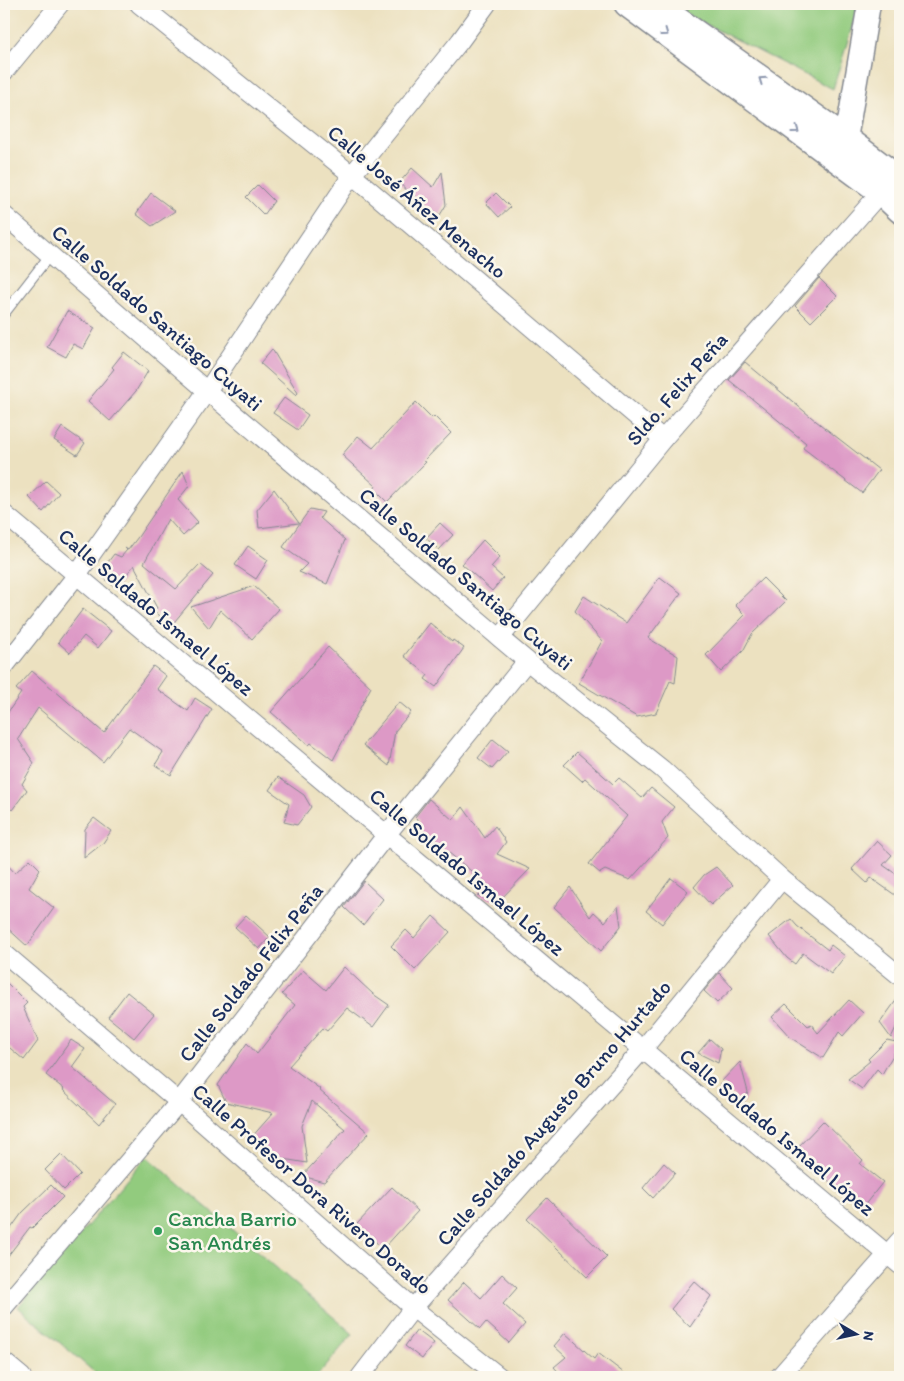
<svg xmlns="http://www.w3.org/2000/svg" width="904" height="1381" font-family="Itim,sans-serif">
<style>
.green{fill:#92cb7e;stroke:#567d6e}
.building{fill:#dd99c6}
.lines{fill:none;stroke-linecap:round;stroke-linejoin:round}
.service-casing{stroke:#84888f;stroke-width:11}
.minor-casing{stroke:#84888f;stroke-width:20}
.tertiary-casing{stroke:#84888f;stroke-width:25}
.secondary-casing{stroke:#84888f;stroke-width:28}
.service{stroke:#fff;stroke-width:9}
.minor{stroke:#fff;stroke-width:18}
.tertiary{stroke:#fff;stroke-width:22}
.secondary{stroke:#fff;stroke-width:25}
.oneway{stroke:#8d97ae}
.leisure-dot{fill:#2e9e5b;stroke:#fbf7ec;stroke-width:2}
.labels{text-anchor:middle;stroke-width:5;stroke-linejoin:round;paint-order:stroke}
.street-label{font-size:21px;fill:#1b2f5e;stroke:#fbf7ec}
.leisure-label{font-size:21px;fill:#27864d;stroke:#fbf7ec;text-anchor:start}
</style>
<rect width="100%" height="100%" fill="#fbf7ec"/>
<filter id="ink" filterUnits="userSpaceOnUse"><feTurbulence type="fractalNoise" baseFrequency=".02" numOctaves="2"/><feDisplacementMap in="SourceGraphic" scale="10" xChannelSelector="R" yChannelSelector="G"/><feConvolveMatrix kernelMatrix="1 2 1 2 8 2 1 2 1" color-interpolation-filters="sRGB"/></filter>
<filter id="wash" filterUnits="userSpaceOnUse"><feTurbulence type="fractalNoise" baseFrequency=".0096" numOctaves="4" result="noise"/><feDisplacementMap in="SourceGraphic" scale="20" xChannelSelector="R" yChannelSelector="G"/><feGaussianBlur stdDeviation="1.12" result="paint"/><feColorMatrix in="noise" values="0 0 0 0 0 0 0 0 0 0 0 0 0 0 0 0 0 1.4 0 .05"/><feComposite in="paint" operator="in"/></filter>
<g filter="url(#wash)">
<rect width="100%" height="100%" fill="#ece1c0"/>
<g class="green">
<polygon points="666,4 859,4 833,89"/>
<polygon points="147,1156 353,1334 316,1377 100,1377 18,1307"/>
</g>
<g id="blocks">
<g class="building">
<polygon points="412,168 433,187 442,172 446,205 440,215 426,207 399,183"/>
<polygon points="258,185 274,201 264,215 246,197"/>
<polygon points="151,193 175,211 152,226 136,214"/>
<polygon points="496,193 510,207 499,217 486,203"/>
<polygon points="819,278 837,296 811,322 795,306"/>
<polygon points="67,311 95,328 83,349 73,344 66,357 47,347"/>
<polygon points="272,349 298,393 296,395 260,363"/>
<polygon points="124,352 148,371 136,391 110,421 88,401 114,369 112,367"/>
<polygon points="745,362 816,421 879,470 862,493 803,448 806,443 729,380"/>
<polygon points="284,398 308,415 298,430 273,413"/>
<polygon points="416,402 432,418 434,416 451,433 424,461 426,462 387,502 374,489 376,486 342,455 358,436 373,448"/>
<polygon points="62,427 85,443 77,455 54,440"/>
<polygon points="183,471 189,486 178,500 198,522 183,536 168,519 144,563 176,589 200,564 213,575 170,627 154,611 157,608 134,565 116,588 99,574 114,554 121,557 127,550 125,548 128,550 138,537"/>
<polygon points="46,481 59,493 43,512 29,497"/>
<polygon points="274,489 299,523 259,528 257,510"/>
<polygon points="310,509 324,512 320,518 345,540 327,584 299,572 307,564 283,547"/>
<polygon points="440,523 453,535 439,550 426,538"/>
<polygon points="483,540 500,557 491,567 503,578 492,591 462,564"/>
<polygon points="248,546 268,560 256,579 235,565"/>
<polygon points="660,577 681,593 648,638 678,656 675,683 670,681 656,713 637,717 579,683 602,641 575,611 584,596 626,623"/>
<polygon points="763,578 786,601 752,634 743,651 721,672 706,655 745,615 735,605"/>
<polygon points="254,586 279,609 252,639 220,610 209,628 191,607"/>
<polygon points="83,609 111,631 98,648 84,636 70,653 58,642"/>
<polygon points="430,623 452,642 453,640 464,648 436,687 425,679 428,675 404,656"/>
<polygon points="328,647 371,687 333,760 311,743 309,745 271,712"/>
<polygon points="153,666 166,676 157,689 188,711 195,698 212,709 171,775 155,765 163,752 129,728 103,762 38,708 18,739 34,763 22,784 27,790 12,810 4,804 4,718 21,693 16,689 32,671 104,733"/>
<polygon points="399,702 411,712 395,731 389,766 363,745"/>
<polygon points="493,739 508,751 492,769 478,758"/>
<polygon points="577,752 613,784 619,778 642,798 651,788 674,807 662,822 668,838 630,880 605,870 600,873 589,864 627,816 585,778 582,781 564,765"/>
<polygon points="278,777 304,795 311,807 297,825 284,822 289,804 269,790"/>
<polygon points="429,799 453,820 463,807 485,838 495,826 506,842 497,854 530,869 498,902 477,895 487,884 448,852 447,853 415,830 419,821 415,817"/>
<polygon points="94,818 111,831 103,843 84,858 85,829"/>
<polygon points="877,841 892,855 883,865 900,877 900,887 895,895 871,878 867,883 852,869"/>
<polygon points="30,859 40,869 29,888 54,908 27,946 4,925 4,861 15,873"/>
<polygon points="716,867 733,885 711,905 694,887 704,875"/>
<polygon points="671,878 688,891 662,924 646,911"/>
<polygon points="364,881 383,899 363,925 344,907"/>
<polygon points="570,887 590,917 594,912 605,922 618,906 621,926 601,951 554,907"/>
<polygon points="246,915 270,937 259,949 235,927"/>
<polygon points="433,916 450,932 415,970 391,946 406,930 414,938"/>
<polygon points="791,919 797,926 828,950 831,945 845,956 831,974 803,953 795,964 787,958 769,936"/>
<polygon points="344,967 373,994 389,1005 373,1027 347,1008 327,1031 323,1028 289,1066 320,1089 319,1090 369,1133 324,1182 302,1176 345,1129 312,1101 302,1126 307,1163 271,1157 250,1139 273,1113 226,1102 218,1085 247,1043 257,1054 295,1005 282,994 303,970 326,990"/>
<polygon points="719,973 733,988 717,1003 704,991"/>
<polygon points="4,980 27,1003 23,1007 38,1041 24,1060 4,1043"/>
<polygon points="127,992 154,1014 134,1038 108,1017"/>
<polygon points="900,995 900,1019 891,1038 880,1023"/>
<polygon points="849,1000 863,1013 843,1036 839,1032 823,1058 791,1038 772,1017 786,1004 808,1026 811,1024 818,1033"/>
<polygon points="710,1039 721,1049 718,1063 698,1053"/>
<polygon points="71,1040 85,1049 72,1067 115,1104 99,1124 63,1090 64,1089 46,1075"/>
<polygon points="887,1040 900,1043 882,1074 877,1069 862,1089 848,1079 870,1061 868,1059"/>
<polygon points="740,1062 748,1092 743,1104 720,1083"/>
<polygon points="823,1121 863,1160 860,1164 883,1182 863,1207 838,1186 836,1188 796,1149"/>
<polygon points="61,1154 80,1174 64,1190 45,1170"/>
<polygon points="664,1163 675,1173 653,1198 643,1188"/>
<polygon points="51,1185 63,1197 32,1228 30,1227 4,1261 4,1238 22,1213"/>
<polygon points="392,1187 418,1211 383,1249 357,1224"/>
<polygon points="547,1198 607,1257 587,1277 527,1219"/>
<polygon points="502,1274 517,1288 503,1304 525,1324 509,1343 486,1322 480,1329 448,1300 464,1282 481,1298"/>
<polygon points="694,1281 711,1296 690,1327 671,1309"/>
<polygon points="417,1330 434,1343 422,1359 405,1346"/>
<polygon points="565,1333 594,1359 598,1353 629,1377 563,1377 554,1367 566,1357 554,1346"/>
</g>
</g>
</g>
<g filter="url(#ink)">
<use href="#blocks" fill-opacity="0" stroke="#84888f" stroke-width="1"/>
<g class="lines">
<defs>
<polyline id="service" points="4,314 50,255"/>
<g id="minor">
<polyline points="139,4 352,175 663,439"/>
<polyline points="4,72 60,4"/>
<polyline points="4,215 207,391 527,661 662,769 782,879 900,976"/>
<polyline points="4,514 900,1265"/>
<polyline points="500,638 663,439 888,184"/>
<polyline points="4,667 76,576 207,391 352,175 460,41 487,4"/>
<polyline points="4,953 179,1102 413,1308 500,1377"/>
<polyline points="4,1307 179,1102 387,834 527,661"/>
<polyline points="4,1362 22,1377"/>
<polyline points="360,1377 413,1308 643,1049 782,879"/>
<polyline points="779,1377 900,1240"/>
</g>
<polyline id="tertiary" points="835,152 846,139 869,4"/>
<g id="secondary">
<polyline points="627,4 881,192 900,210"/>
<polyline points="655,4 846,139 900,180"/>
</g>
</defs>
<use href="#service" class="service-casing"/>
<use href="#minor" class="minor-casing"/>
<use href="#tertiary" class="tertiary-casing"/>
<use href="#secondary" class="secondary-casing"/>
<use href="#service" class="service"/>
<use href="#minor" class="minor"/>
<use href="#tertiary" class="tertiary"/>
<use href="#secondary" class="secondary"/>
</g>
<defs><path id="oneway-chevron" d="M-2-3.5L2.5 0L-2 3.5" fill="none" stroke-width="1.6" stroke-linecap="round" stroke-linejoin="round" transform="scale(1.25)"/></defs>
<g class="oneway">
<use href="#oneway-chevron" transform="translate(665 33) rotate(36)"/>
<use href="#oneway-chevron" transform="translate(762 80) rotate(-145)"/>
<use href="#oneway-chevron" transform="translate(796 130) rotate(36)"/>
</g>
</g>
<circle class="leisure-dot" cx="158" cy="1231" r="5"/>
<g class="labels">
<g class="street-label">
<text transform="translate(417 202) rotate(40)" y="7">Calle José Áñez Menacho</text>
<text transform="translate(157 318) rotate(41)" y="7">Calle Soldado Santiago Cuyati</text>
<text transform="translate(677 389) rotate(-49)" y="7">Sldo. Felix Peña</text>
<text transform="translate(466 579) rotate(40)" y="7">Calle Soldado Santiago Cuyati</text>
<text transform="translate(156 612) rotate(40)" y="7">Calle Soldado Ismael López</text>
<text transform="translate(467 872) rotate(40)" y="7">Calle Soldado Ismael López</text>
<text transform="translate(251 973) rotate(-52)" y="7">Calle Soldado Félix Peña</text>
<text transform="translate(554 1113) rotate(-49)" y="7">Calle Soldado Augusto Bruno Hurtado</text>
<text transform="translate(777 1132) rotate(40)" y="7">Calle Soldado Ismael López</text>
<text transform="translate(312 1189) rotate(41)" y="7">Calle Profesor Dora Rivero Dorado</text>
</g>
<g class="leisure-label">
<text x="168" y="1226">Cancha Barrio<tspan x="168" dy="24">San Andrés</tspan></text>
</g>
</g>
<rect width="904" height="1381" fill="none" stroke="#fbf7ec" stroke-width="20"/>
<g transform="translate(856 1334) rotate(99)" stroke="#fbf7ec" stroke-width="4" paint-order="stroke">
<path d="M0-4L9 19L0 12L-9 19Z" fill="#1b2f5e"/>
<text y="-8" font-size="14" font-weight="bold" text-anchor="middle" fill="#1b2f5e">N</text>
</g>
</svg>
